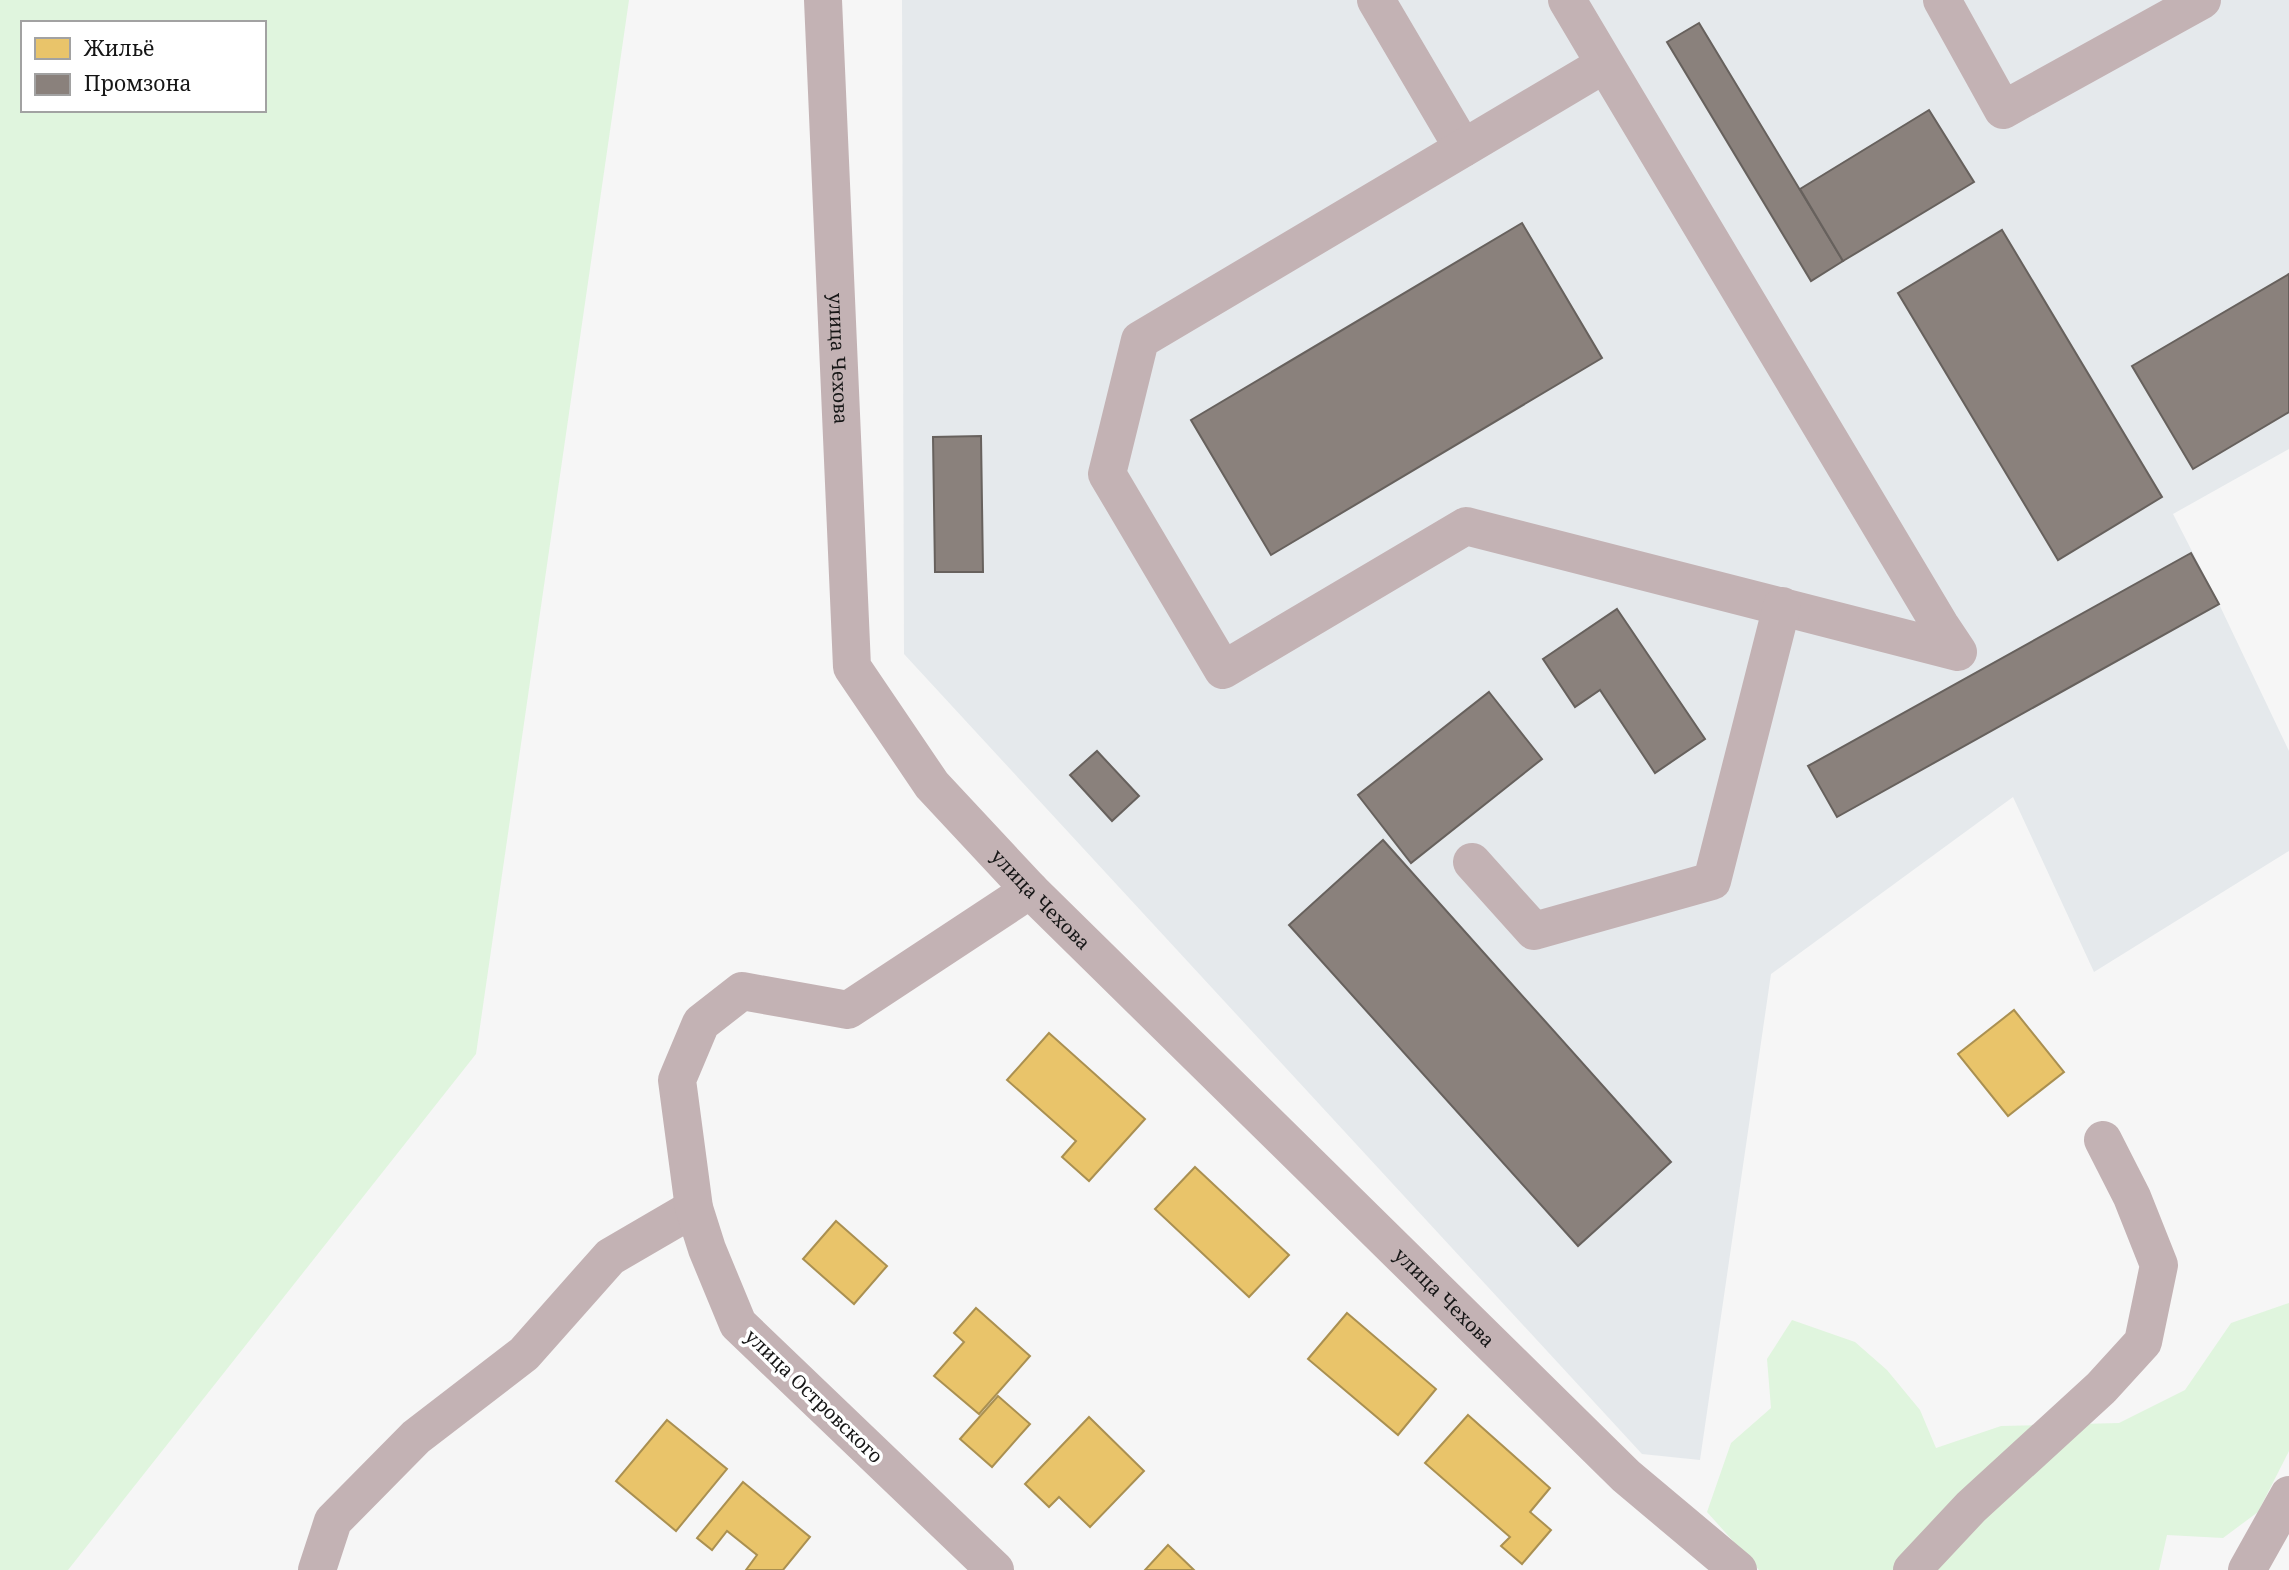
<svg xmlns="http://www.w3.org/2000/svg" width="2289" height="1570" font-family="'Noto Serif',serif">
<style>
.built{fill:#e5e9ec}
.green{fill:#e0f5de;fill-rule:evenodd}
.homes{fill:#e9c46a;stroke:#aa9051;stroke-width:2}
.industry{fill:#8a817c;stroke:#67615d;stroke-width:2}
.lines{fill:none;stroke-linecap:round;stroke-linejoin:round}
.minor{stroke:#c3b2b4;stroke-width:38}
.labels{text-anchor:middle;stroke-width:7;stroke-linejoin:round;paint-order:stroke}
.street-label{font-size:19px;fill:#161616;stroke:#fff}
</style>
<rect width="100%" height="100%" fill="#f6f6f6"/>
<polygon class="built" points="902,0 2289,0 2289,449 2173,514 2219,604 2289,751 2289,851 2094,972 2013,797 1771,974 1700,1460 1642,1454 904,654"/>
<g class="green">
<path d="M 0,0 L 629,0 L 476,1054 L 68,1570 L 0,1570 ZM 23,23 L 264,23 L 264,110 L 23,110 Z"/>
<polygon points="2289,1303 2289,1451 2258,1512 2223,1538 2167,1535 2159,1570 1759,1570 1707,1512 1731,1443 1771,1408 1767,1359 1792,1320 1855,1342 1887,1370 1920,1410 1936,1448 2001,1426 2119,1423 2185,1390 2231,1323"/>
</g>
<g class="homes">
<polygon points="2014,1010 2064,1072 2008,1116 1958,1054"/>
<polygon points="1049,1033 1145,1119 1089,1181 1062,1157 1076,1141 1007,1080"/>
<polygon points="1195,1167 1289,1255 1249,1297 1155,1209"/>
<polygon points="836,1221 887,1266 854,1304 803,1259"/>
<polygon points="976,1308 1030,1356 979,1414 934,1376 964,1342 954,1333"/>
<polygon points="1347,1313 1436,1389 1398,1435 1308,1359"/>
<polygon points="998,1396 1030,1424 992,1467 960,1439"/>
<polygon points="1468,1415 1550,1488 1530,1512 1551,1530 1522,1564 1501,1546 1510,1537 1425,1463"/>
<polygon points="1089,1417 1144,1471 1090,1527 1059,1497 1049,1507 1025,1484"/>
<polygon points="667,1420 727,1469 676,1531 616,1481"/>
<polygon points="743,1482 810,1537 783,1570 746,1570 757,1555 727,1531 712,1550 697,1538"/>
<polygon points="1168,1545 1194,1570 1145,1570"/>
</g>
<g class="industry">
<polygon points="1699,23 1843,261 1811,281 1667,42"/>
<polygon points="1929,110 1974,182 1843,261 1800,189"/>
<polygon points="1522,223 1602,358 1271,555 1191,420"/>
<polygon points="2002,230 2162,497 2058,560 1898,293"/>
<polygon points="2289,274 2289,412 2193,469 2132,366"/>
<polygon points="981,436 983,572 935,572 933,437"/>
<polygon points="2191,553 2219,604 1837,817 1808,766"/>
<polygon points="1617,609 1705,739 1655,773 1600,690 1575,707 1543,659"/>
<polygon points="1489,692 1542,759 1411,863 1358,795"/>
<polygon points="1097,751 1139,796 1112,821 1070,775"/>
<polygon points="1383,840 1671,1162 1578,1246 1289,925"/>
</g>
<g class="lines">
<g class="minor">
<path id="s1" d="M 823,0 L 852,667 L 932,785 L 1030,890 L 1626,1476 L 1738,1570"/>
<polyline points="1376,0 1463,148"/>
<polyline points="1567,0 1605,64 1940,625 1958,652 1466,526 1223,670 1107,474 1140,340 1605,64"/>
<polyline points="1942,0 2003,110 2202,0"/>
<polyline points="1472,862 1534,931 1712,881 1782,606"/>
<polyline points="317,1570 333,1521 416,1437 524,1354 610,1257 694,1208"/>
<polyline points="995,1570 738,1324 707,1249 694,1208 677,1080 701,1023 742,991 848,1010 1030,890"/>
<polyline points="1912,1570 1971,1507 2101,1388 2143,1342 2159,1265 2132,1197 2103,1140"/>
<polyline points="2247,1570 2289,1495"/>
</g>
</g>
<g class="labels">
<g class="street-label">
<text dy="7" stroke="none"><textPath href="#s1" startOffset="359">улица Чехова</textPath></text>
<text dy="7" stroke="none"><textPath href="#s1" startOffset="968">улица Чехова</textPath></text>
<text dy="7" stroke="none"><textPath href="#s1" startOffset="1535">улица Чехова</textPath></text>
<text transform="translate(814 1396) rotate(44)" y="7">улица Островского</text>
</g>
</g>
<rect x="21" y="21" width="245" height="91" fill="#ffffff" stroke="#a2a2a2" stroke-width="2"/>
<rect x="35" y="38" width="35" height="21" fill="#e9c46a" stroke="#a2a2a2" stroke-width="2"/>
<text x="84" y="56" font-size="21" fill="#161616">Жильё</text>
<rect x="35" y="74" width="35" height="21" fill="#8a817c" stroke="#a2a2a2" stroke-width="2"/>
<text x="84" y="91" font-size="21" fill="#161616">Промзона</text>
</svg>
